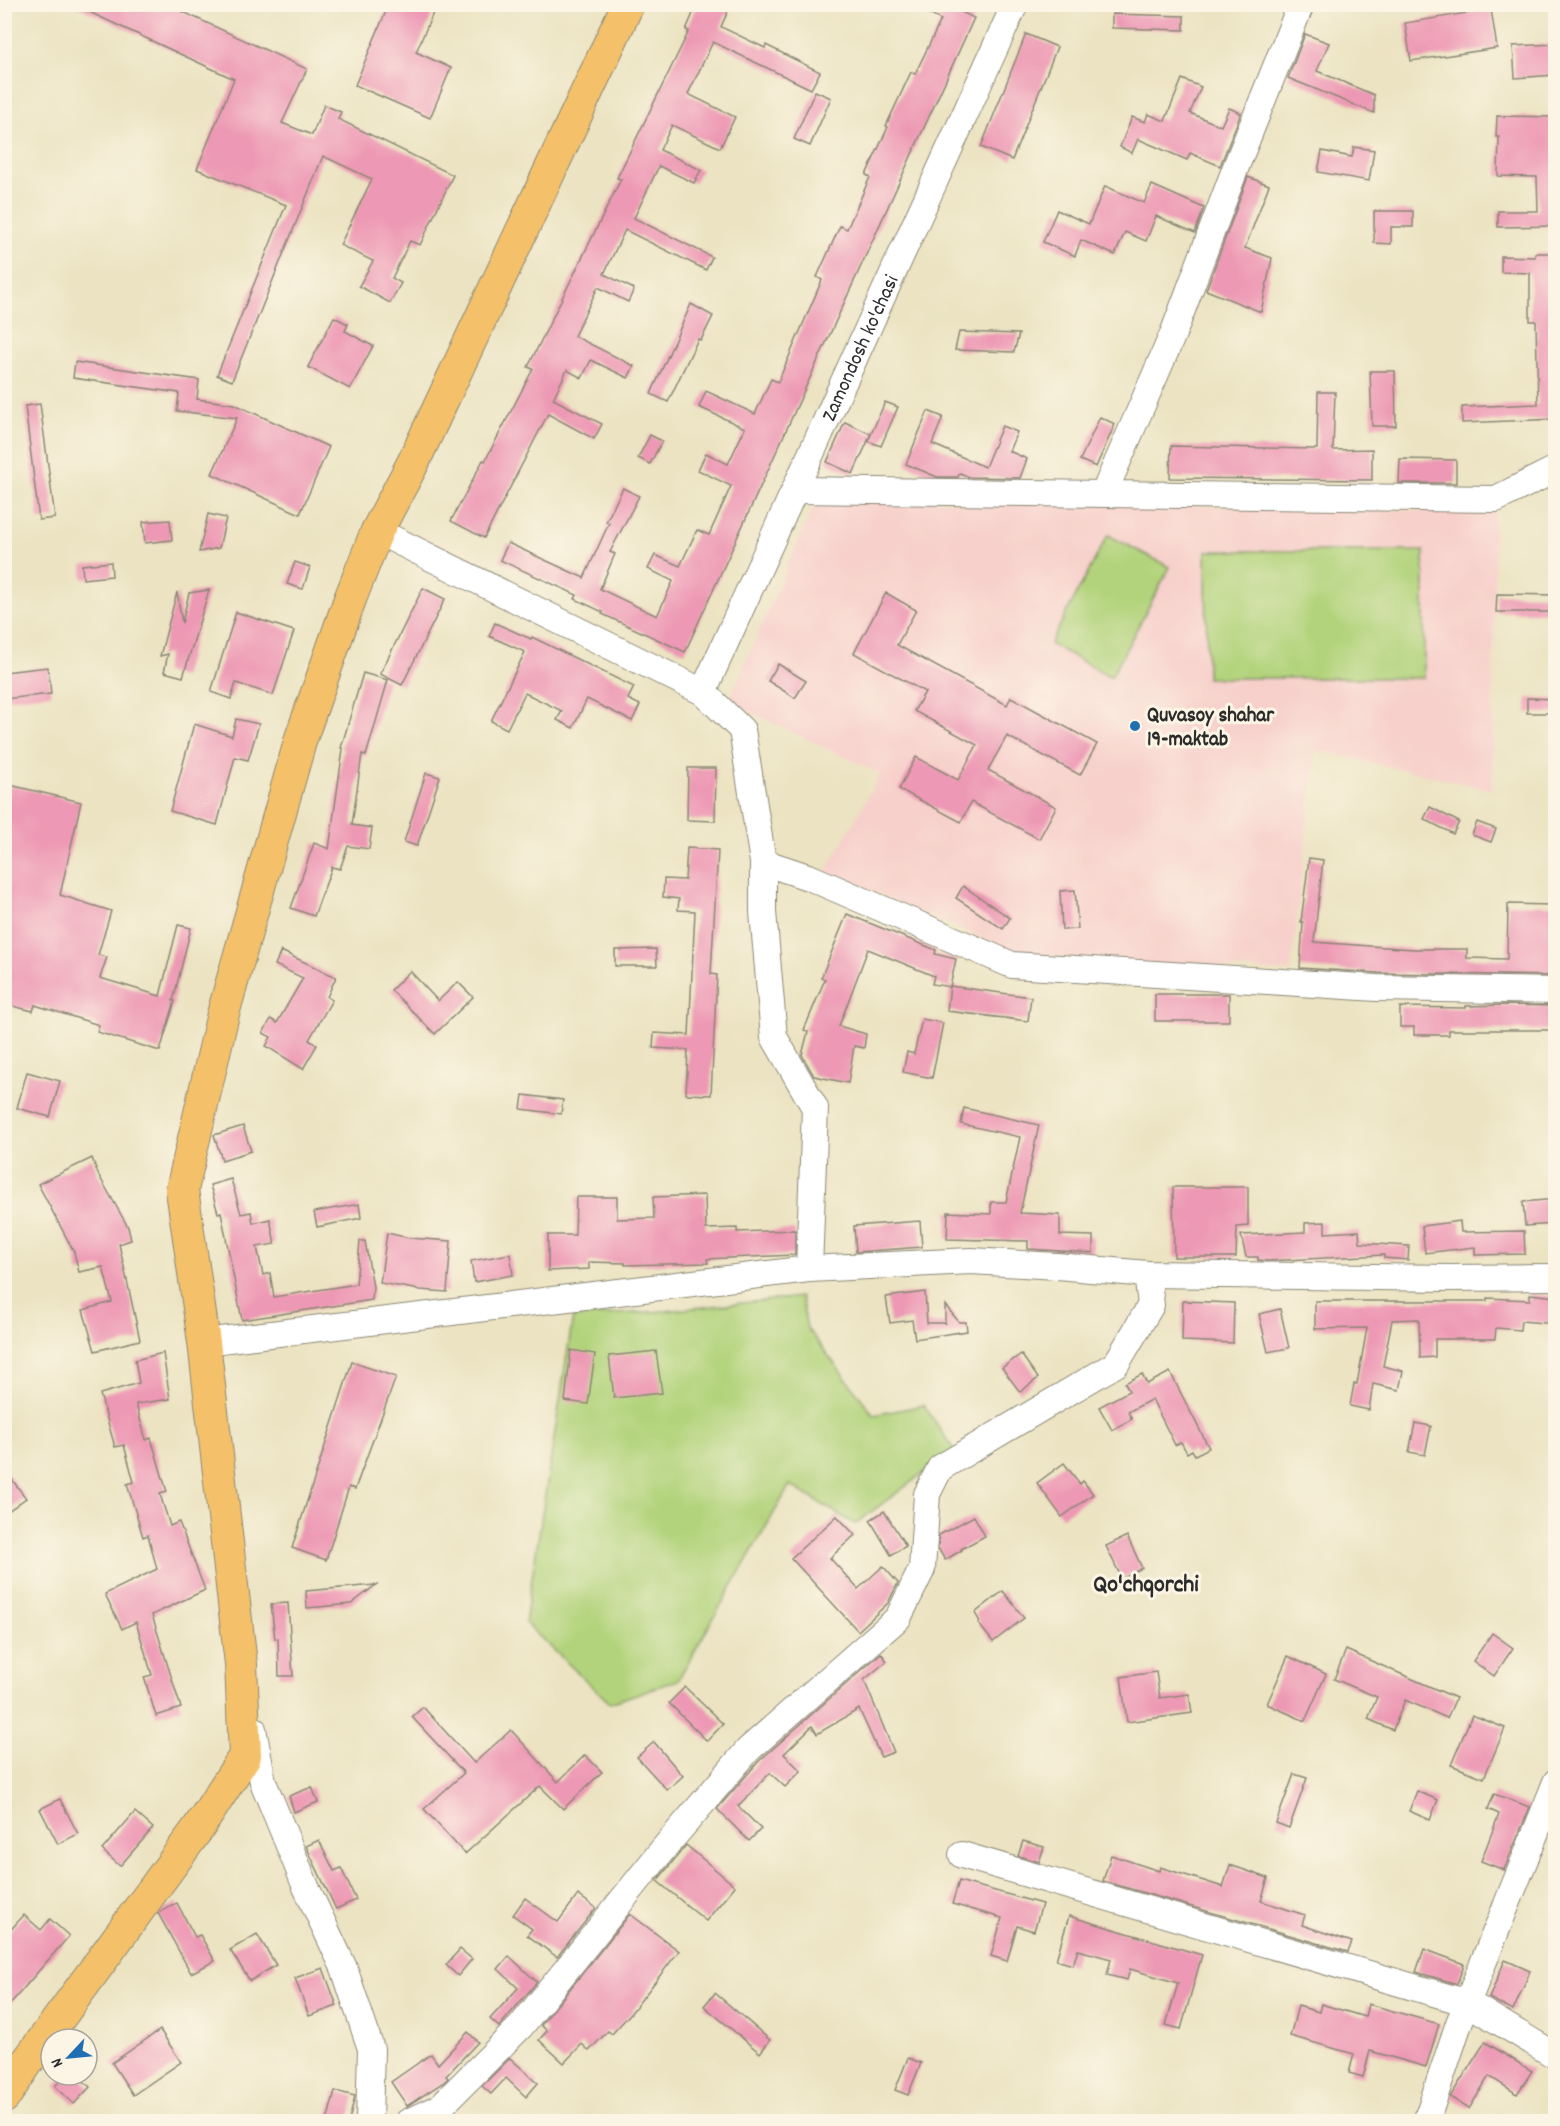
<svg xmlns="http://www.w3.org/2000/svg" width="1560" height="2126" font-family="Dekko,sans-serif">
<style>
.built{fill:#f7d0cb}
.green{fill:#b2d37b;stroke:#6e7f53;stroke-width:1.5}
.building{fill:#ed98b4}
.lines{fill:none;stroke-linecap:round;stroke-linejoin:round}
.minor-casing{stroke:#8b8776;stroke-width:28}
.major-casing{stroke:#8b8776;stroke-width:34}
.minor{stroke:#fff;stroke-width:26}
.major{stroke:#f4c16a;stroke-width:32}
.poi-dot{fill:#1f6fb2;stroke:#fcf5e5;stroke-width:2}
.labels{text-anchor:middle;stroke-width:6;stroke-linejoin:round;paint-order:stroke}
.street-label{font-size:21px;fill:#2b2b2b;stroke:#fcf5e5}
.poi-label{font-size:21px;font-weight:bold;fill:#2b2b2b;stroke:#fcf5e5;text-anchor:start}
.quarter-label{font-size:24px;font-weight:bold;fill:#2b2b2b;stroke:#fcf5e5}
</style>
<rect width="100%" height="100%" fill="#fcf5e5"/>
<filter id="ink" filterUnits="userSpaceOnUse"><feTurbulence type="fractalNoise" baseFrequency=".0167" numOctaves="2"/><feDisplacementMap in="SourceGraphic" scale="12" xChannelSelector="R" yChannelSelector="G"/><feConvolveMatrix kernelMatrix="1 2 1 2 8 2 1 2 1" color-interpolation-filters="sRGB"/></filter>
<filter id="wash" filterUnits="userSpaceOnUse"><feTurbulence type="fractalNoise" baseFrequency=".008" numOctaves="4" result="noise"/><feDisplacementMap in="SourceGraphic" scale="24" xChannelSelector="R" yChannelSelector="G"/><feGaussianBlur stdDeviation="1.35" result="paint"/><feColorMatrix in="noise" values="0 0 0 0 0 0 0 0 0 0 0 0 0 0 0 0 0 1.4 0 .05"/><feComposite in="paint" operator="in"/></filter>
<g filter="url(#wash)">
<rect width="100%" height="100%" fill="#ebe3c1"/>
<polygon class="built" points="817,498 1495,512 1492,790 1316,750 1291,972 1085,961 1005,948 826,872 880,774 728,702"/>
<g class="green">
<polygon points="1108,535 1170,567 1111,677 1050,644"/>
<polygon points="1206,551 1424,551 1424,678 1207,678"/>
<polygon points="801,1297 807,1328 874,1415 924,1405 954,1450 855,1524 790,1485 678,1680 610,1703 525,1623 573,1317 665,1311"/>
</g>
<g id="blocks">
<g class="building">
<polygon points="72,4 166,4 307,69 282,123 312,135 324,105 341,112 338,119 453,175 420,245 410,241 392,278 401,283 390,303 359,286 373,261 340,245 372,179 323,156 232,381 217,375 286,205 197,169 234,79"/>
<polygon points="389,4 437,4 416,52 451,68 430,118 355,85"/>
<polygon points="697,4 731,4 721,27 765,48 766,45 820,72 811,89 713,42 688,94 735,117 720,148 672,125 660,150 701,170 694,183 659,166 634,218 712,257 706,270 625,230 604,274 634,289 628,302 598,287 574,336 634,366 628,378 591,360 582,378 567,370 553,399 602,424 594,439 548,414 484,538 451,521 483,460 485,461 533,369 528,367 621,179 617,178 689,31 686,30"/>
<polygon points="909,4 945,4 974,18 685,652 602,614 603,612 575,599 577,595 500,560 508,543 584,578 609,523 606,522 623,488 639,496 610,552 615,554 600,589 657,616 673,581 648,569 655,555 680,566 697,530 709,535 731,486 698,470 706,453 728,464 745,428 699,407 706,391 755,414 771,379 778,382 822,280 817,277 840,226 847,229 870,177 866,175 888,127 886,126 911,72 915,74 941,20"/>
<polygon points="1491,9 1497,48 1411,61 1405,23"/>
<polygon points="1112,14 1184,16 1184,30 1112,28"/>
<polygon points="1026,34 1057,47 1012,160 981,147"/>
<polygon points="1305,34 1329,43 1317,71 1374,95 1374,113 1288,78"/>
<polygon points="1556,44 1556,75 1515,78 1513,46"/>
<polygon points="1182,79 1201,87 1190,113 1221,126 1229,108 1241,113 1220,166 1190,153 1187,160 1138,139 1132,153 1120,147 1132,117 1145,122 1148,114 1165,121"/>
<polygon points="815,91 831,98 810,146 794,139"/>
<polygon points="1497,116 1556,117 1556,226 1498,227 1498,211 1538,211 1537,177 1498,176 1499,137 1496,137"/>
<polygon points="1354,147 1374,150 1369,181 1318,172 1322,151 1352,157"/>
<polygon points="1248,177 1269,185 1245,248 1272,258 1261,312 1206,290"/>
<polygon points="1152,185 1204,208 1195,233 1156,216 1146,241 1125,232 1115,255 1081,240 1075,256 1043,242 1057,210 1089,224 1105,186 1144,203"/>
<polygon points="1374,211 1413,211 1413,227 1391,227 1391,244 1374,243"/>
<polygon points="1535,253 1556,253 1556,419 1462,423 1462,407 1538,404 1536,321 1530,321 1530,273 1501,272 1501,256 1535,257"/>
<polygon points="691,304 713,316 701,340 698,339 668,402 651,394"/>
<polygon points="334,317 348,324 345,331 373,346 350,389 308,367"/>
<polygon points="959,332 1019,334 1014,352 955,350"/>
<polygon points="75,362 199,380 197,399 234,404 329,447 300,514 212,474 237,418 177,411 179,393 73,378"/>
<polygon points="1370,371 1395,371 1396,426 1372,426"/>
<polygon points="1318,392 1335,392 1333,450 1372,449 1372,480 1170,478 1171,446 1317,449"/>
<polygon points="885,402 898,407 881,446 868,441"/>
<polygon points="40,404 55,518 39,520 25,406"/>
<polygon points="928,411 943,417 932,444 985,467 1002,426 1017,432 1009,451 1027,459 1020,478 969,477 960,473 958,477 937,477 906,464"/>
<polygon points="1100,417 1115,424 1096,467 1080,460"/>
<polygon points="845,422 871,434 853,474 827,462"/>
<polygon points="650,435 662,441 650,464 638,458"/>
<polygon points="1400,459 1456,460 1456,483 1399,483"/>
<polygon points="208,514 226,518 219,548 199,552"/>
<polygon points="170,520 172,540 145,543 143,522"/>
<polygon points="111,562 112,576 83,579 82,565"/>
<polygon points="295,562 310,567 303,589 287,584"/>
<polygon points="423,588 445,599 402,685 380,674"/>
<polygon points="209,590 183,677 164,672 168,654 160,656 177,592 182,623 189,593"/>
<polygon points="886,593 916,610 897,645 1007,705 1011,697 1097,744 1080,775 1007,736 988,770 1056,807 1039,839 971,802 961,822 899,789 916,757 958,780 977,745 914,711 925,692 854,653"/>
<polygon points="1497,594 1556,595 1556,612 1496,612"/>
<polygon points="236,612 294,631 273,695 236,683 231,699 211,692"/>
<polygon points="495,623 531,639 532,637 634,687 628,699 640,705 632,721 587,699 573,728 557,720 562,711 525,693 507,729 491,721 525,652 489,636"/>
<polygon points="778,664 806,681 795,698 768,681"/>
<polygon points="48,667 51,694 4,699 4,672"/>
<polygon points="363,673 388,680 366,756 362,754 352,825 372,828 369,849 348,846 340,869 332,867 314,916 291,908 314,843 329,849 343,749 341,748"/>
<polygon points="1527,698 1556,699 1556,713 1527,713"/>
<polygon points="236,719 259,724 248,760 235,757 217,825 170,811 194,724 232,736"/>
<polygon points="688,768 716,768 715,821 687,820"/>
<polygon points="426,773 440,777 417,846 404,842"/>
<polygon points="10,785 81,802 60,895 111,911 98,955 107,957 100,978 160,996 178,925 191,928 173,1001 175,1001 160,1051 97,1032 99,1025 35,1005 33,1011 4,1004 4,811"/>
<polygon points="1430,807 1459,822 1453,834 1424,819"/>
<polygon points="1477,822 1496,829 1491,842 1472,835"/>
<polygon points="687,848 718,850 711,974 717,975 711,1095 686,1094 688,1050 653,1048 654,1033 689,1035 695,911 678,910 679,899 663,897 664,879 685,880"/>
<polygon points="1309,858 1323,860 1314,942 1413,949 1467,949 1467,958 1507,959 1508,904 1554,905 1553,960 1556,960 1556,976 1378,973 1300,968 1303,922 1301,922"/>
<polygon points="963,886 1010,918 1003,929 956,898"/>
<polygon points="1075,890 1078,929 1062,930 1060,891"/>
<polygon points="847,914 936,950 935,954 956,959 950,987 932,984 934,976 868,949 839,1026 866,1034 864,1048 854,1046 848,1083 814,1076 802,1055 808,1032 804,1030 825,979 821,978"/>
<polygon points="656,949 657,966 615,966 615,950"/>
<polygon points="281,951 336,977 327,997 332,1000 309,1040 317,1045 303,1069 266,1046 271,1037 263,1033 271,1019 277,1023 303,978 275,965"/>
<polygon points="410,971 438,1001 458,982 473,997 435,1034 391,990"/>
<polygon points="950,986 1031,997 1028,1021 947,1011"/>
<rect x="1155" y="994" width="74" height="27"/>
<polygon points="1508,1005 1556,1006 1556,1030 1449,1030 1449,1035 1414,1035 1414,1027 1400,1027 1400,1007 1466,1008 1466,1006"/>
<polygon points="922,1019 943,1023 932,1078 903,1072 907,1052 914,1054"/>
<polygon points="27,1072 60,1081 50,1117 17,1108"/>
<polygon points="523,1095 563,1100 561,1114 521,1109"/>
<polygon points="964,1108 1039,1125 1020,1213 1060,1215 1060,1235 1093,1236 1093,1253 1028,1249 1028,1241 947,1239 948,1212 991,1214 991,1202 1006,1202 1020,1137 961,1124"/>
<polygon points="243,1126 251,1151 222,1160 214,1135"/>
<polygon points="92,1158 98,1174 128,1227 131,1240 119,1244 140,1340 95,1351 83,1310 112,1302 103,1267 79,1272 74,1252 38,1184"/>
<polygon points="231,1179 241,1214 251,1212 253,1223 270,1219 275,1244 257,1247 263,1275 270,1273 274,1297 356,1284 360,1241 365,1241 373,1287 372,1300 242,1320 221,1212 218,1213 210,1185"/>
<polygon points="1173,1187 1248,1187 1248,1226 1237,1227 1236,1257 1174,1257"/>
<polygon points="705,1195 706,1229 737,1228 737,1232 795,1230 795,1255 707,1259 708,1263 625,1265 625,1263 589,1262 589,1269 548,1271 548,1235 575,1235 576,1197 617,1197 617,1219 654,1218 653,1197"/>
<polygon points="1556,1199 1556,1224 1525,1226 1523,1202"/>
<polygon points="359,1204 361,1218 317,1227 314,1212"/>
<polygon points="920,1221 922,1247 856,1252 854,1226"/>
<polygon points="1460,1221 1461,1232 1524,1231 1525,1254 1475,1255 1475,1247 1425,1253 1422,1226"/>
<polygon points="1325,1222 1325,1233 1359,1231 1360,1243 1409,1246 1408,1260 1384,1258 1384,1255 1267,1261 1258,1260 1258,1257 1246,1257 1241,1235 1305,1232 1305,1223"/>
<polygon points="387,1233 409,1238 451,1241 447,1292 420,1290 380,1283"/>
<polygon points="510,1254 513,1275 474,1282 471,1261"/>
<polygon points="925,1292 927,1323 945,1323 945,1305 959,1322 966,1322 967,1331 915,1339 912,1320 890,1323 886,1297"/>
<polygon points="1530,1294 1556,1297 1556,1324 1521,1321 1520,1330 1496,1328 1495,1339 1435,1339 1435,1357 1420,1358 1419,1319 1392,1320 1383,1366 1403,1371 1399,1390 1373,1384 1369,1410 1350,1406 1354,1384 1357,1384 1367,1328 1315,1329 1315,1301 1487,1301 1487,1298 1530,1300"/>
<polygon points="1183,1301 1234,1303 1233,1343 1182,1341"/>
<polygon points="1280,1309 1289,1348 1268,1352 1259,1314"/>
<polygon points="571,1350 595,1354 588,1404 565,1401"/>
<polygon points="656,1351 662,1393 614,1398 609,1356"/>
<polygon points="163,1353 170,1399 136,1404 146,1440 151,1438 167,1492 160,1494 170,1526 179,1522 205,1590 152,1615 181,1708 156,1716 144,1677 152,1675 136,1622 122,1629 105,1594 157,1569 148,1535 143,1537 127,1484 134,1482 124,1445 115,1447 100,1394 139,1383 135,1360"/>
<polygon points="1021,1354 1038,1378 1020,1392 1002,1368"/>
<polygon points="352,1362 396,1377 355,1489 349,1487 326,1560 292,1548"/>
<polygon points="1170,1372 1209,1448 1195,1455 1192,1450 1187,1453 1181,1442 1175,1445 1152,1399 1128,1412 1132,1419 1112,1430 1099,1407 1129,1391 1125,1383 1142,1374 1147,1384"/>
<polygon points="1415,1423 1431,1426 1425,1455 1409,1452"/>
<polygon points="1064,1463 1080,1484 1083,1481 1093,1494 1062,1517 1037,1483"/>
<polygon points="4,1469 26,1498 4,1514"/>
<polygon points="884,1511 906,1546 891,1555 870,1520"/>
<polygon points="837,1516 855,1535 830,1558 858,1589 883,1566 898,1583 888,1603 858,1631 791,1558"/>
<polygon points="974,1516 985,1536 961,1549 962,1550 945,1560 938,1548 939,1535"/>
<polygon points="1127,1536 1142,1568 1122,1579 1106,1546"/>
<polygon points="376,1585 351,1604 307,1608 306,1591"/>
<polygon points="1003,1591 1024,1618 993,1642 978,1623 980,1622 975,1613"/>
<polygon points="288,1603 293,1676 279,1676 278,1638 275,1639 271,1604"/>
<polygon points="1492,1633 1513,1648 1494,1676 1473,1661"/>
<polygon points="1346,1650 1456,1698 1447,1718 1405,1700 1393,1730 1368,1719 1377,1697 1334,1679"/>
<polygon points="881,1653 887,1661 864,1680 894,1752 881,1757 859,1709 817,1734 812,1726 784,1754 801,1771 785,1787 770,1773 738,1806 761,1829 749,1841 717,1809 759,1761"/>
<polygon points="1288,1656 1326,1674 1305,1721 1267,1704"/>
<polygon points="1156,1672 1160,1698 1189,1694 1192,1713 1127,1722 1121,1677"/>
<polygon points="685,1687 723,1724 707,1741 669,1703"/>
<polygon points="423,1707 474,1763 511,1730 558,1782 585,1755 602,1772 563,1809 540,1786 465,1854 424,1809 464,1773 412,1717"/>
<polygon points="1472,1715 1505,1728 1484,1778 1451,1765"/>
<polygon points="654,1742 683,1776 667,1790 637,1757"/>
<polygon points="1294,1774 1307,1778 1289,1828 1276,1823"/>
<polygon points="312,1787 318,1802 294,1812 289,1796"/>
<polygon points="1417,1791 1438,1800 1430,1820 1409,1811"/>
<polygon points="1494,1794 1530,1807 1504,1870 1481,1861 1499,1814 1488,1809"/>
<polygon points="60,1799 78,1834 58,1844 40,1809"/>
<polygon points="135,1812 153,1828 120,1866 102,1850"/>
<polygon points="319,1840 334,1871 341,1868 356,1900 336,1909 306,1846"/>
<polygon points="1023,1841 1044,1847 1039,1862 1018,1856"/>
<polygon points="686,1845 735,1886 706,1921 657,1881"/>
<polygon points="1111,1855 1159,1871 1160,1867 1223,1887 1230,1865 1268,1878 1261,1901 1305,1915 1302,1925 1352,1942 1348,1952 1103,1881"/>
<polygon points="959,1881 1042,1904 1034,1931 1017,1926 1007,1961 991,1956 1002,1918 952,1904"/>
<polygon points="578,1895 596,1908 557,1957 527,1935 532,1929 513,1915 525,1898 558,1922"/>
<polygon points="177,1903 195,1937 200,1935 215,1961 191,1973 158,1913"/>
<polygon points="630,1914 679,1951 631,2013 612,2034 608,2031 589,2051 582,2044 564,2063 539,2040 547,2031 541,2025"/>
<polygon points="24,1915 41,1930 50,1919 69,1936 4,2011 4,1937"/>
<polygon points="1069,1916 1202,1955 1181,2029 1166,2025 1178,1983 1130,1969 1127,1980 1107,1975 1111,1959 1078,1950 1073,1965 1056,1960"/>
<polygon points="257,1934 276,1965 250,1981 230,1950"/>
<polygon points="460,1949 472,1959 458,1976 446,1965"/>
<polygon points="1424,1949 1464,1964 1457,1984 1416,1972"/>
<polygon points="509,1956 537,1982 499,2027 490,2019 518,1988 498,1969"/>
<polygon points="1505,1960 1530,1971 1513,2011 1489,1998"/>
<polygon points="323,1968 337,2006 309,2016 295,1978"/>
<polygon points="715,1993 770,2040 760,2053 704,2006"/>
<polygon points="1321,2004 1365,2017 1368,2004 1439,2024 1426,2067 1370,2051 1363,2077 1349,2073 1354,2054 1290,2036 1298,2006 1319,2012"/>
<polygon points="160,2030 181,2062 133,2095 112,2063"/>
<polygon points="468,2032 478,2042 446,2076 448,2078 444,2082 407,2106 391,2082 431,2054 438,2064"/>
<polygon points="1485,2042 1532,2071 1517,2094 1489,2076 1469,2109 1450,2097"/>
<polygon points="510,2058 538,2083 526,2097 506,2078 491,2094 482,2086"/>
<polygon points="908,2058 921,2063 908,2095 895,2090"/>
<polygon points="66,2075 77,2075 90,2087 74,2104 55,2086"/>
<polygon points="335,2091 355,2096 349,2121 327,2121"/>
</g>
</g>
</g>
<g filter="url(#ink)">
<use href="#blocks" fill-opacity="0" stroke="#8b8776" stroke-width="1.5"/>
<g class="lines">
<defs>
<g id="minor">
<polyline points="796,490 1496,499 1556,469"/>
<polyline points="1104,493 1173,334 1237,164 1301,4"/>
<polyline points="377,531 703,692 742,730 763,862 763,912 774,1037 815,1108 809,1269"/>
<path id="s1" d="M 703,692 L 1015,4"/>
<polyline points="763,862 811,878 1012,965 1377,988 1556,991"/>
<polyline points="204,1342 809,1269 971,1261 1057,1266 1147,1274 1449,1278 1556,1277"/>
<polyline points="253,1729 263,1782 306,1887 344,1968 371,2049 369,2122"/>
<polyline points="962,1855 1468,2003 1556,2056"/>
<polyline points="408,2122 440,2107 521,2026 664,1848 748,1750 898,1618 922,1569 927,1494 940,1468 1116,1364 1151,1305 1147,1274"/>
<polyline points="1426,2122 1459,2023 1556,1782"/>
</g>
<polyline id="major" points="4,2097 30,2058 199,1827 245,1756 241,1664 204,1342 182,1190 223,1014 301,738 350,599 377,531 413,463 628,4"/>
</defs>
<use href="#minor" class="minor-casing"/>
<use href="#major" class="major-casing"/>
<use href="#minor" class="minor"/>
<use href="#major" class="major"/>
</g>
</g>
<circle class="poi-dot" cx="1135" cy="726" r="6"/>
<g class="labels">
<g class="street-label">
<text dy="7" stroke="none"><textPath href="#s1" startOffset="378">Zamondosh ko'chasi</textPath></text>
</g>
<g class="poi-label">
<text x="1147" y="721">Quvasoy shahar<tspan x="1147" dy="24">19-maktab</tspan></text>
</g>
<g class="quarter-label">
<text x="1146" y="1591">Qo'chqorchi</text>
</g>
</g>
<rect width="1560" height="2126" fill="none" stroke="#fcf5e5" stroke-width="24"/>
<g transform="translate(69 2057) rotate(244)"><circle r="28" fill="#fcf5e5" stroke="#a8a49b" stroke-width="1.5"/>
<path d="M0-4.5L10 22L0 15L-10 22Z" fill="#1f6fb2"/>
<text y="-9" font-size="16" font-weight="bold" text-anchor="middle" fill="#2b2b2b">N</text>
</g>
</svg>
